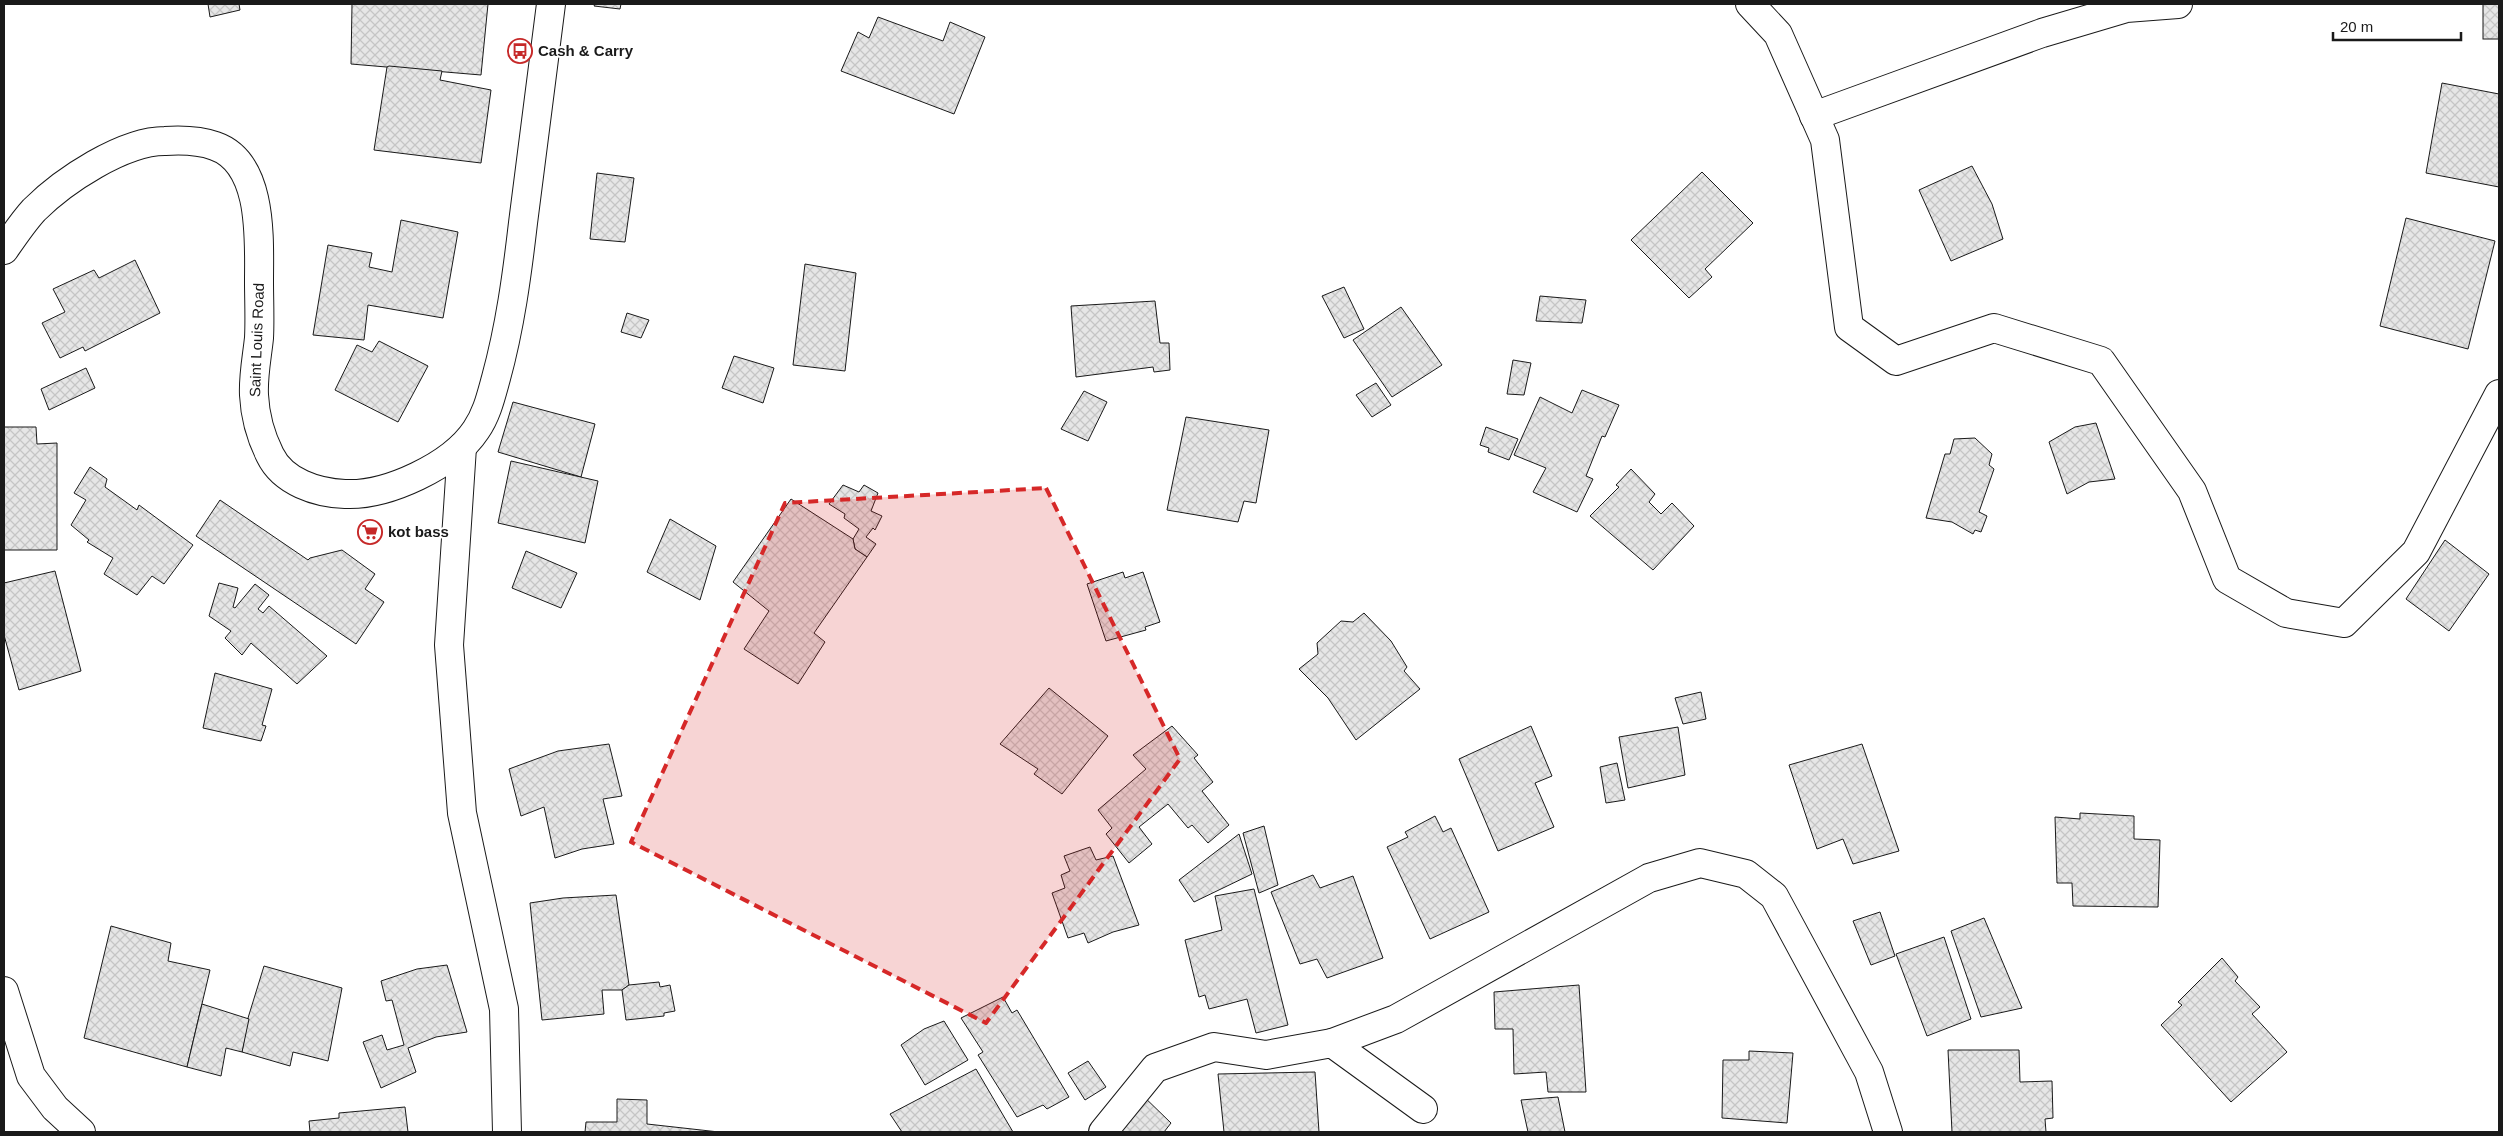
<svg xmlns="http://www.w3.org/2000/svg" width="2503" height="1136" font-family="Arial,sans-serif">
<style>
.building{fill:url(#building-cross-hatch);stroke:#1a1a1a}
.lines{fill:none;stroke-linecap:round;stroke-linejoin:round}
.minor-casing{stroke:#1a1a1a;stroke-width:30}
.primary-casing{stroke:#1a1a1a;stroke-width:30}
.minor{stroke:#fff;stroke-width:28}
.primary{stroke:#fff;stroke-width:28}
.marked{fill:#d62828;fill-opacity:0.2;stroke:#d62828;stroke-width:4;stroke-dasharray:10 6;stroke-linejoin:round}
.labels{text-anchor:middle;stroke-width:4;stroke-linejoin:round;paint-order:stroke}
.poi-label{font-size:15px;font-weight:bold;fill:#1a1a1a;stroke:#fff;text-anchor:start}
.street-label{font-size:15px;fill:#1a1a1a;stroke:#fff}
</style>
<defs>
<pattern id="building-cross-hatch" width="8" height="8" patternUnits="userSpaceOnUse" patternTransform="scale(1.25)"><rect width="8" height="8" fill="#e6e6e6"/><path d="M0 0l8 8M0 8l8-8" fill="none" stroke="#c5c5c5"/></pattern>
</defs>
<rect width="100%" height="100%" fill="#fff"/>
<g class="building">
<polygon points="208,4 239,4 240,10 210,17"/>
<polygon points="352,4 488,4 481,75 351,64"/>
<polygon points="595,4 621,4 620,9 594,6"/>
<rect x="2483" y="4" width="16" height="35"/>
<polygon points="878,17 943,41 950,22 985,37 954,114 841,71 858,32 869,38"/>
<polygon points="389,66 442,71 440,80 491,90 481,163 374,150 387,67"/>
<polygon points="2442,83 2499,94 2499,187 2426,173"/>
<polygon points="1972,166 1992,204 2003,239 1951,261 1919,190"/>
<polygon points="1702,172 1753,223 1705,269 1712,277 1689,298 1631,240"/>
<polygon points="597,173 634,178 625,242 590,239"/>
<polygon points="2406,218 2495,241 2468,349 2380,326"/>
<polygon points="401,220 458,232 443,318 368,305 364,340 313,335 328,245 372,253 369,267 392,272"/>
<polygon points="135,260 160,313 85,351 83,347 60,358 42,323 65,312 53,289 94,270 99,278"/>
<polygon points="805,264 856,273 845,371 793,365"/>
<polygon points="1344,287 1364,329 1344,338 1322,296"/>
<polygon points="1540,296 1586,300 1582,323 1536,321"/>
<polygon points="1155,301 1160,343 1169,343 1170,370 1154,372 1153,367 1076,377 1071,306"/>
<polygon points="1401,307 1442,365 1392,397 1353,340"/>
<polygon points="627,313 649,320 641,338 621,332"/>
<polygon points="379,341 428,366 398,422 335,390 357,345 372,352"/>
<polygon points="734,356 774,368 763,403 722,388"/>
<polygon points="1513,360 1531,363 1524,395 1507,394"/>
<polygon points="86,368 95,388 49,410 41,389"/>
<polygon points="1376,383 1391,405 1372,417 1356,395"/>
<polygon points="1582,390 1619,405 1605,437 1602,436 1586,476 1593,479 1577,512 1533,492 1546,468 1514,455 1540,397 1572,413"/>
<polygon points="1084,391 1107,402 1088,441 1061,429"/>
<polygon points="513,402 595,424 581,477 498,452"/>
<polygon points="1186,417 1269,430 1256,503 1244,501 1238,522 1167,510"/>
<polygon points="2096,423 2115,479 2089,482 2067,494 2049,442 2075,427"/>
<polygon points="4,427 36,427 37,444 57,443 57,550 4,550"/>
<polygon points="1486,427 1518,439 1509,460 1488,452 1489,448 1480,445"/>
<polygon points="1975,438 1992,454 1989,465 1994,469 1979,512 1987,516 1981,532 1975,530 1973,534 1952,522 1926,518 1945,454 1950,454 1954,439"/>
<polygon points="511,461 598,481 585,543 498,523"/>
<polygon points="90,467 107,479 105,487 137,510 139,505 193,545 164,584 152,576 137,595 104,574 113,558 87,542 89,540 71,525 86,500 74,493"/>
<polygon points="1631,469 1655,494 1649,502 1661,514 1672,503 1694,526 1653,570 1590,516 1619,487 1616,485"/>
<polygon points="843,485 859,492 864,485 878,493 871,511 882,516 875,530 873,528 866,537 876,544 867,557 855,549 853,539 859,529 844,518 845,514 829,504"/>
<polygon points="791,499 853,539 855,549 867,557 814,633 825,642 798,684 744,649 769,611 733,582"/>
<polygon points="220,500 308,560 310,558 342,550 375,574 365,589 384,602 356,644 196,536"/>
<polygon points="670,519 716,546 700,600 647,572"/>
<polygon points="2445,540 2489,574 2449,631 2406,599"/>
<polygon points="526,551 577,573 561,608 512,588"/>
<polygon points="55,571 81,671 19,690 4,635 4,583"/>
<polygon points="1123,572 1125,578 1143,572 1160,622 1145,627 1146,630 1106,641 1087,584"/>
<polygon points="219,583 238,588 233,607 235,608 255,584 269,595 258,609 263,613 269,606 327,656 297,684 251,643 242,655 225,638 231,631 209,616"/>
<polygon points="1364,613 1391,641 1407,667 1404,671 1420,689 1356,740 1328,698 1299,669 1318,654 1317,643 1341,621 1353,622"/>
<polygon points="215,673 272,689 262,725 266,726 261,741 203,728"/>
<polygon points="1049,688 1108,736 1062,794 1034,774 1038,769 1000,744"/>
<polygon points="1701,692 1706,719 1683,724 1675,698"/>
<polygon points="1172,726 1198,755 1194,758 1213,782 1202,791 1229,825 1208,843 1192,825 1188,828 1168,804 1139,827 1152,844 1129,863 1106,834 1112,828 1098,810 1146,769 1133,755"/>
<polygon points="1531,726 1552,776 1535,783 1554,827 1498,851 1459,759"/>
<polygon points="1678,727 1685,775 1628,788 1619,737"/>
<polygon points="609,744 622,796 603,799 614,844 582,849 555,858 544,807 521,816 509,769 558,751"/>
<polygon points="1862,744 1899,851 1853,864 1843,839 1817,849 1789,765"/>
<polygon points="1617,763 1625,800 1606,803 1600,767"/>
<polygon points="2080,813 2134,816 2134,839 2160,840 2158,907 2073,906 2072,883 2057,883 2055,817 2080,819"/>
<polygon points="1435,816 1443,832 1451,828 1489,912 1430,939 1387,847 1408,837 1405,832"/>
<polygon points="1264,826 1278,885 1259,893 1243,833"/>
<polygon points="1239,834 1252,874 1194,902 1179,880"/>
<polygon points="1090,847 1096,860 1113,856 1139,925 1113,932 1088,943 1084,933 1068,938 1052,893 1065,888 1061,875 1070,871 1064,856"/>
<polygon points="1313,875 1320,888 1353,876 1383,958 1327,978 1317,959 1300,964 1271,892"/>
<polygon points="1254,889 1288,1025 1256,1033 1247,999 1209,1009 1205,995 1199,997 1185,940 1222,930 1215,896"/>
<polygon points="616,895 629,985 622,990 602,990 604,1014 542,1020 530,903 563,898"/>
<polygon points="1880,912 1895,956 1871,965 1853,921"/>
<polygon points="1984,918 2022,1008 1981,1017 1951,931"/>
<polygon points="111,926 171,943 168,961 210,970 187,1067 84,1038"/>
<polygon points="1944,937 1971,1019 1927,1036 1896,954"/>
<polygon points="2222,958 2238,977 2235,981 2260,1007 2252,1014 2287,1052 2231,1102 2161,1025 2182,1005 2178,1002"/>
<polygon points="447,965 467,1032 436,1037 408,1048 416,1072 381,1088 363,1042 382,1035 387,1050 404,1045 392,1000 386,1001 381,981 417,969"/>
<polygon points="264,966 342,988 328,1061 293,1052 290,1066 242,1052 248,1018"/>
<polygon points="659,982 660,987 670,985 675,1011 664,1013 664,1016 626,1020 622,990 629,985"/>
<polygon points="1579,985 1586,1092 1548,1092 1546,1072 1514,1074 1513,1029 1495,1029 1494,992"/>
<polygon points="1003,997 1012,1013 1017,1010 1069,1097 1047,1109 1043,1105 1017,1117 978,1055 983,1052 961,1018"/>
<polygon points="202,1004 249,1019 242,1052 226,1048 221,1076 187,1067"/>
<polygon points="944,1021 968,1060 925,1085 901,1045 924,1029"/>
<polygon points="1948,1050 2019,1050 2020,1082 2052,1081 2053,1118 2045,1119 2046,1132 1952,1132"/>
<polygon points="1749,1051 1793,1053 1787,1123 1722,1118 1723,1060 1749,1060"/>
<polygon points="1088,1061 1106,1087 1085,1100 1068,1073"/>
<polygon points="976,1069 1013,1132 902,1132 890,1114"/>
<polygon points="1315,1072 1319,1132 1224,1132 1218,1074"/>
<polygon points="1137,1090 1171,1123 1164,1132 1094,1132"/>
<polygon points="1558,1097 1565,1132 1528,1132 1521,1100"/>
<polygon points="617,1099 647,1100 647,1124 719,1132 585,1132 586,1122 617,1122"/>
<polygon points="405,1107 408,1132 310,1132 309,1121 339,1118 339,1113"/>
</g>
<g class="lines">
<defs>
<g id="minor">
<polyline points="1750,4 1778,34 1825,140 1849,327 1896,361 1994,328 2101,361 2192,491 2227,579 2286,613 2344,623 2416,552 2499,394"/>
<polyline points="1814,116 2042,33 2126,8 2178,4"/>
<polyline points="462,447 449,645 462,813 504,1009 507,1132"/>
<polyline points="1332,1043 1396,1019 1649,878 1700,863 1746,874 1774,896 1869,1072 1888,1132"/>
<polyline points="1103,1132 1155,1068 1214,1047 1266,1055 1332,1043 1423,1109"/>
</g>
<g id="primary">
<path d="M 4,250 C 13,237 23,222 34,210 C 63,181 123,141 165,141 C 180,140 201,141 215,146 C 264,163 259,241 259,281 C 259,300 260,319 259,338 C 257,357 253,376 254,395 C 255,416 260,435 270,455 C 283,482 317,493 345,494 C 387,496 452,466 476,430 C 487,414 491,396 496,378 C 510,327 517,275 523,223 C 532,150 542,77 551,4"/>
<polyline points="4,991 31,1076 55,1108 81,1132"/>
</g>
</defs>
<use href="#minor" class="minor-casing"/>
<use href="#primary" class="primary-casing"/>
<use href="#minor" class="minor"/>
<use href="#primary" class="primary"/>
</g>
<path class="marked" d="M 1046,488 L 1180,759 L 986,1023 L 631,842 L 785,503 Z"/>
<defs>
<symbol id="bus-ring" viewBox="-11 -11 22 22"><circle r="9.5" fill="#fff" stroke="#c62828" stroke-width="1.5"/><path d="M-5-6H5V4H4V6H2V4H-2V6H-4V4H-5ZM-3.5-4V0h7V-4ZM-3.5 1.2v1.5H-2V1.2ZM2 1.2v1.5H3.5V1.2Z" fill="#c62828"/></symbol>
<symbol id="supermarket-ring" viewBox="-11 -11 22 22"><circle r="9.5" fill="#fff" stroke="#c62828" stroke-width="1.5"/><path d="M-6-5.5h2.5l.6 2H6L4.5 2H-2.5L-4.4-4H-6ZM-1.5 3.2a1.3 1.3 0 1 0 .1 0ZM3 3.2a1.3 1.3 0 1 0 .1 0Z" fill="#c62828"/></symbol>
</defs>
<g fill-rule="evenodd">
<use href="#bus-ring" x="506" y="37" width="28" height="28"/>
<use href="#supermarket-ring" x="356" y="518" width="28" height="28"/>
</g>
<g class="labels">
<g class="poi-label">
<text x="538" y="56">Cash &amp; Carry</text>
<text x="388" y="537">kot bass</text>
</g>
<g class="street-label">
<text transform="translate(257 340) rotate(-88)" y="5">Saint Louis Road</text>
</g>
</g>
<rect width="2503" height="1136" fill="none" stroke="#1a1a1a" stroke-width="10"/>
<path d="M2333 32v8h128v-8" fill="none" stroke="#1a1a1a" stroke-width="2.5"/>
<text x="2340" y="32" font-size="15" fill="#1a1a1a" stroke="#ffffff" stroke-width="4" paint-order="stroke">20 m</text>
</svg>
